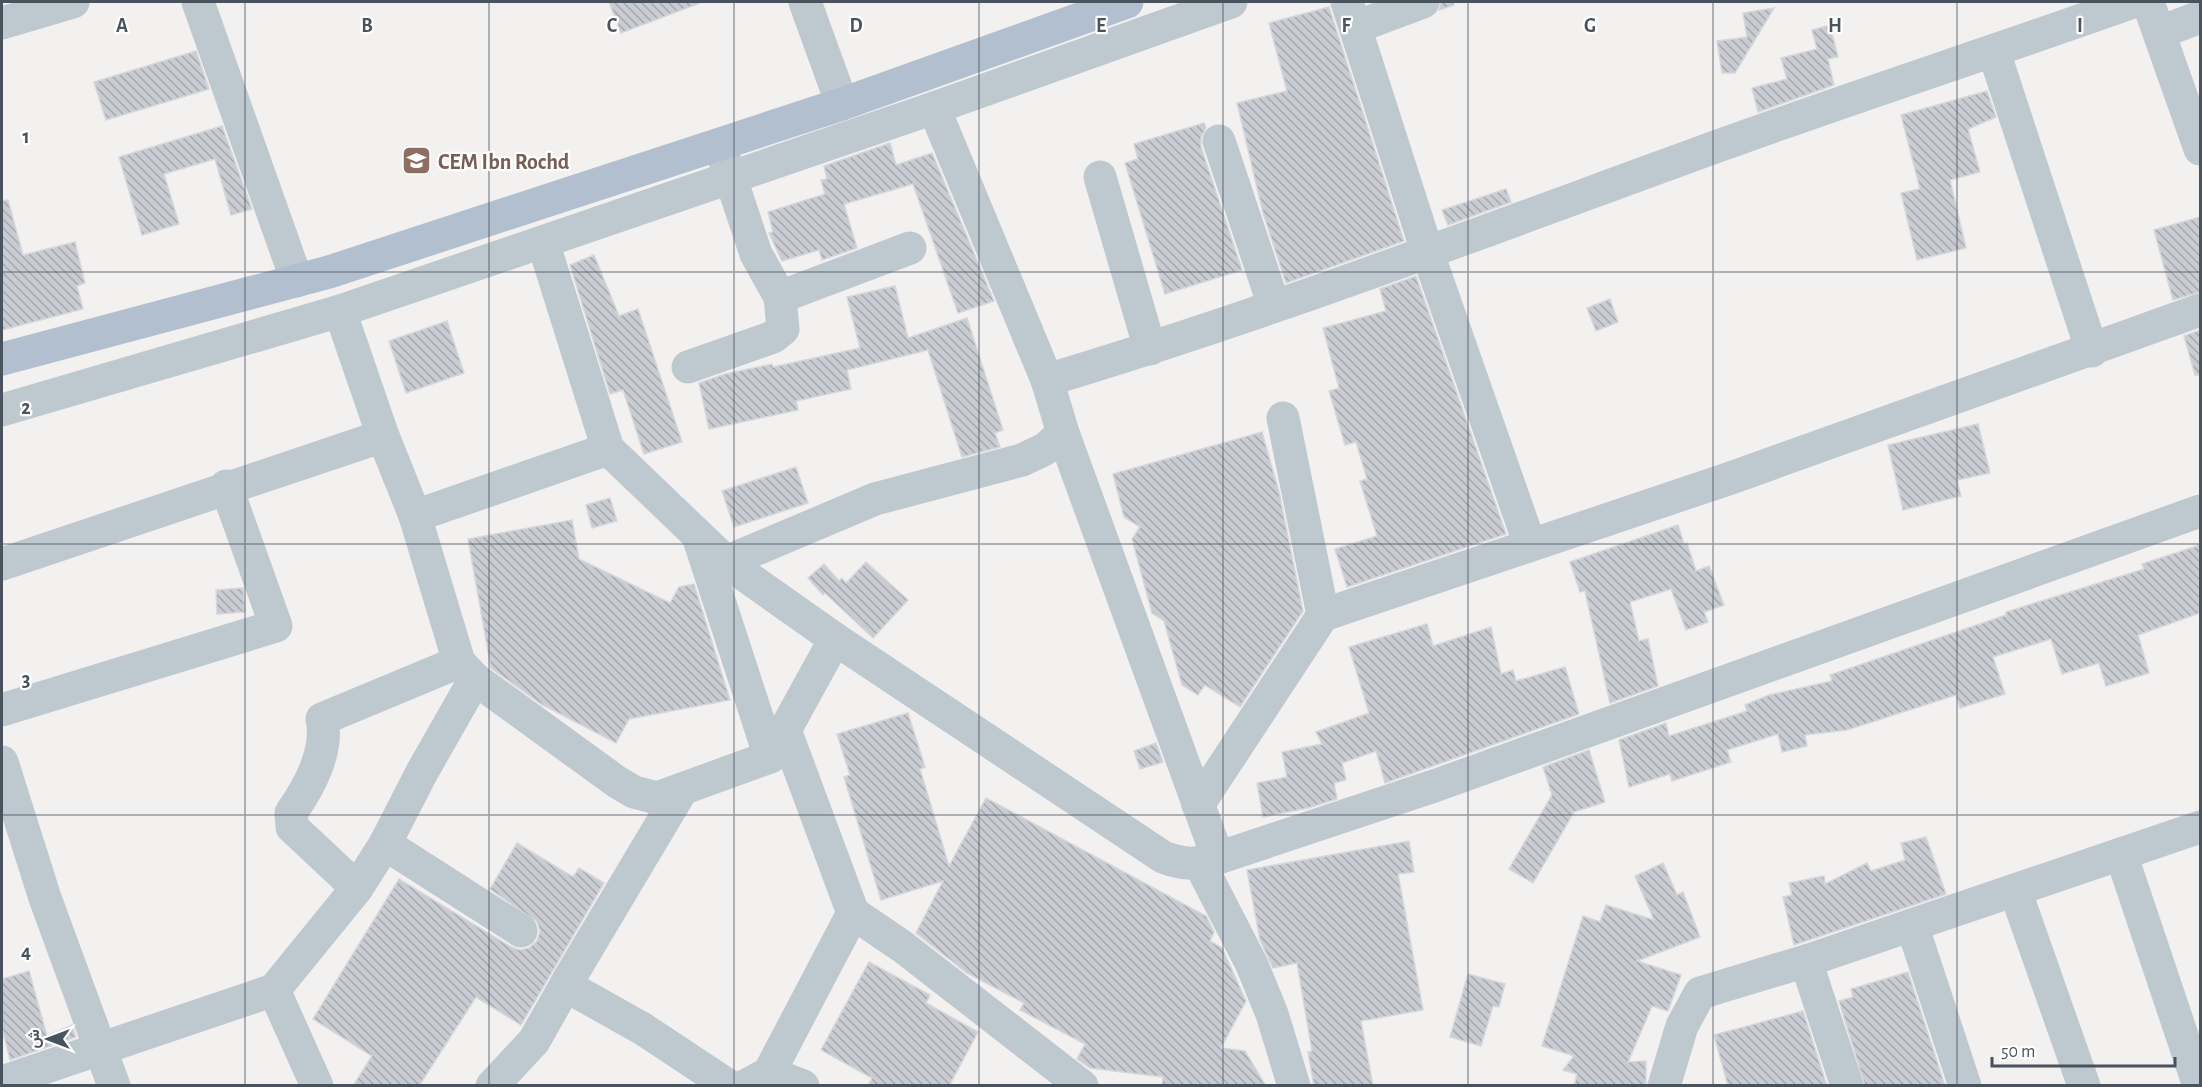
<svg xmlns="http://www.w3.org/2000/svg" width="2202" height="1087" font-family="'Alegreya Sans',Vazirmatn,sans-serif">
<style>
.building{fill:url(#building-back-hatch);stroke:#d5d7dc;stroke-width:1.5}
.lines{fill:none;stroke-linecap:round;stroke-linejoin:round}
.minor{stroke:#bec8cf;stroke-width:33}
.major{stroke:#b1bfce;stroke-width:33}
.grid{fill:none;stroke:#48535e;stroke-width:1.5;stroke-opacity:0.55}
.labels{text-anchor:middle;stroke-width:4.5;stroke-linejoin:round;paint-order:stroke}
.education-label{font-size:22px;font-weight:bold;fill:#785e54;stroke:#fff;text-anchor:start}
.grid-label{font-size:20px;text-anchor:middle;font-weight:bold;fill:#48535e;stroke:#fff;stroke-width:4.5;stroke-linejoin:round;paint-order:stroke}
</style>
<defs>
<pattern id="building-back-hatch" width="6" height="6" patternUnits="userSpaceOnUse" patternTransform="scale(1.5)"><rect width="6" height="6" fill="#caccd3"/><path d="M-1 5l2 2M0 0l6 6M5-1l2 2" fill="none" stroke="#a6a8ae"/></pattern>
</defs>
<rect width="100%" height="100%" fill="#f3f0f0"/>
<g class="building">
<polygon points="609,2 700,2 700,3 621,33"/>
<polygon points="1441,2 1453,2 1454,5 1439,10"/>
<polygon points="1329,7 1404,241 1286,283 1263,213 1237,103 1287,91 1269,23"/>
<polygon points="1774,8 1735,73 1722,73 1717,41 1747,37 1743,13"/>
<polygon points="1830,25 1838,57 1828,59 1834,85 1758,112 1752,88 1787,79 1781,58 1817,49 1812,30"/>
<polygon points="196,51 209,89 106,120 94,82"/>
<polygon points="1987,91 1996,117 1968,129 1980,172 1950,180 1966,248 1917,260 1901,193 1920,189 1901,115"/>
<polygon points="1204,123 1206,128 1201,137 1201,147 1242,270 1165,294 1125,163 1138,159 1134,144"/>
<polygon points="222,126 252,209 231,215 215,159 164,174 179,224 142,235 119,157"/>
<polygon points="890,143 896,165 932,153 994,301 958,313 913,184 844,204 857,248 822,260 819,250 782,261 769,233 773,232 768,212 825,194 821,180 827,179 824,166"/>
<polygon points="1506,189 1511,202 1448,225 1442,210"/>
<polygon points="8,200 23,255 75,242 85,283 77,286 83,309 2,330 2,201"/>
<polygon points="2200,217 2200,292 2173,300 2154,230"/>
<polygon points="594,255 619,316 638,309 682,442 644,454 623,390 610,394 570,265"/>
<polygon points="1416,276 1506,534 1347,587 1335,549 1377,536 1360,481 1367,479 1356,442 1345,445 1329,391 1339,388 1323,328 1386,311 1380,289"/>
<polygon points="895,286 908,338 967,318 1003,430 995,433 1000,447 962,457 928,350 847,370 851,389 796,401 798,410 709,429 699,383 725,374 772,364 773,367 860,348 847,297"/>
<polygon points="1610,299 1618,322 1596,331 1587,308"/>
<polygon points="447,321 464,373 406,393 389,341"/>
<polygon points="2200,330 2200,375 2195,375 2184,336"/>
<polygon points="1978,424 1990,473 1957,480 1961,496 1903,510 1888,445"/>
<polygon points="1262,432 1279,492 1303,611 1240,707 1205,685 1198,695 1182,685 1164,621 1152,613 1132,539 1140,527 1124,517 1113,474"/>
<polygon points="796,467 808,503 734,527 722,491"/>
<polygon points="610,498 617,521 592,528 586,505"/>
<polygon points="572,520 579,559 670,603 679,587 694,584 730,700 629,719 616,743 541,704 491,668 468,539"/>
<polygon points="1678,525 1684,544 1687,543 1696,571 1709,566 1724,605 1704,612 1708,622 1686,630 1671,589 1630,602 1639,641 1648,639 1658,686 1610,703 1585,591 1580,592 1570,562"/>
<polygon points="2200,545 2200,613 2138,635 2149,673 2106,686 2099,663 2062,674 2051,639 1993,657 2005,694 1960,708 1956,695 1847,730 1805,735 1807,746 1782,752 1778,734 1727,750 1731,762 1672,781 1670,774 1629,787 1619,740 1666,723 1669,736 1747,711 1745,705 1769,695 1832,681 1830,675 2006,615 2006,612 2144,569 2142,564"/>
<polygon points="866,562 908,600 873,638 825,593 823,595 808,578 824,564 839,581 842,578 846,583"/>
<polygon points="243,588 245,612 217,614 216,590"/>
<polygon points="1427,624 1433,646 1491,627 1501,674 1513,670 1516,681 1565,667 1579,714 1385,783 1376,751 1342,763 1346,780 1334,783 1337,799 1308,808 1263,817 1257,783 1287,777 1282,752 1322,744 1316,732 1369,713 1349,647"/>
<polygon points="908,713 925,767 920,769 949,866 986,798 1206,916 1214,932 1210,941 1222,948 1246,1001 1221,1048 1245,1051 1266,1086 1162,1086 1163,1077 1090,1068 1077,1059 1085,1044 1020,1010 1024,1003 967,973 916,933 943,881 881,900 844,777 850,775 837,734"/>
<polygon points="1156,743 1163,762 1140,769 1134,751"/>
<polygon points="1589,750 1605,802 1574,812 1533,883 1509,869 1552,795 1543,767"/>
<polygon points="1926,837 1946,894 1794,945 1783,897 1792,895 1789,883 1824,876 1825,884 1867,863 1871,871 1905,860 1901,843"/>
<polygon points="1409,841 1414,872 1398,874 1423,1010 1361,1021 1373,1086 1314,1086 1308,1052 1312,1051 1297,963 1273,968 1260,940 1247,870"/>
<polygon points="517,843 573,877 579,868 604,883 521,1025 476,997 419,1086 353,1086 372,1056 313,1019 399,879 511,947 520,950 529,948 537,941 540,931 537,922 490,889"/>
<polygon points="1663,863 1677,895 1683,892 1700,937 1637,961 1681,975 1668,1011 1652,1006 1628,1062 1646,1061 1646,1086 1574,1086 1577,1074 1563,1070 1574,1056 1542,1046 1583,916 1600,922 1606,905 1654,920 1635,876"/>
<polygon points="869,962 930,995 926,1003 978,1032 949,1086 868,1086 872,1078 821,1050"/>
<polygon points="29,971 47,1036 72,1025 76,1037 10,1060 2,1027 2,979"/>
<polygon points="1908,972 1945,1086 1865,1086 1839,1001 1853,997 1851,989"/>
<polygon points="1468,974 1505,984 1499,1007 1493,1006 1481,1046 1450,1037"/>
<polygon points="1803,1011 1827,1086 1728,1086 1714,1035"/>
</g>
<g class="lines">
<g class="minor">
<polyline points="198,2 297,281"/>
<polyline points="805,2 842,104"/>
<polyline points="1347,2 1427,251 1530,545"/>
<polyline points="2148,2 2200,149"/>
<polyline points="2,23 73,2"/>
<polyline points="1356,27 1423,2"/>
<polyline points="2161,32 2200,17"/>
<polyline points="1994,52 2092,351"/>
<polyline points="1219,141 1274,306"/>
<polyline points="1100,177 1150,349"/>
<path d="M 543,242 L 608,449 L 726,562 L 835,639 L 1163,857 C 1184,865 1197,865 1218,858 L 1063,433 L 1047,380 L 934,108"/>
<polyline points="780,297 910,248"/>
<polyline points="340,311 383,436 415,516 459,662 475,679 617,782 634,792 657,798 770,757 785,730"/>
<polyline points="688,367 773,337 783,329 780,297 756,254 724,158"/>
<path d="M 1047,380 C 1274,312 1495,227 1718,146 C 1856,96 1995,51 2133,2"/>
<polyline points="2,410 340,311 934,108 1231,2"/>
<polyline points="1283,418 1323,615"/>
<polyline points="415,516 608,449"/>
<polyline points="699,539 770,757"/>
<polyline points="726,562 875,499 1022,460 1045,449 1063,433"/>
<polyline points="2,564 383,436"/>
<polyline points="835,639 785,730 853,913 903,947 1082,1086"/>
<polyline points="2,710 276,626 226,486"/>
<polyline points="2,762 45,898 114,1086"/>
<polyline points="681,791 569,979 571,987 577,992 643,1029 729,1086"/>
<polyline points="1198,805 1323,615 1728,479 2200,310"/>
<polyline points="385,844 521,931"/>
<polyline points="2121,854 2199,1086"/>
<polyline points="1218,858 1437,785 2200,511"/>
<polyline points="1200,864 1252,965 1272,1014 1294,1086"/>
<path d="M 357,888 L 292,827 L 291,813 C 309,787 329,752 322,719 L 459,662"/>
<polyline points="2015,890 2084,1086"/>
<polyline points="1912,925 1965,1086"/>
<polyline points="1806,961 2200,827"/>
<polyline points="274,990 317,1086"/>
<polyline points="769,1073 803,1086"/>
<polyline points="2,1082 274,990 357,888 385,844 422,772 475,679"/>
<polyline points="492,1086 534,1041 569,979"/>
<polyline points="745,1086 769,1073 853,913"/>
<polyline points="1664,1086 1682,1026 1700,993 1806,961 1847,1086"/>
</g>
<polyline class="major" points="2,359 329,272 842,104 1127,2"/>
</g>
<path class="grid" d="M 245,2 L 245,1086M 489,2 L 489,1086M 734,2 L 734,1086M 979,2 L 979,1086M 1223,2 L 1223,1086M 1468,2 L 1468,1086M 1713,2 L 1713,1086M 1957,2 L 1957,1086M 2,272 L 2200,272M 2,544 L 2200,544M 2,815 L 2200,815"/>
<defs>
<symbol id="school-square" viewBox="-11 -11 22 22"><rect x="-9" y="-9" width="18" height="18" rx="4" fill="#8d6e63" stroke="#fff"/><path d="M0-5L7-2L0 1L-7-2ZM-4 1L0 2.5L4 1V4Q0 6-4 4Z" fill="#fff"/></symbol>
</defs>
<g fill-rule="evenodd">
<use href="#school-square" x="400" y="144" width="33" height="33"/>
</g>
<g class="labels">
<g class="education-label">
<text x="438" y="169">CEM Ibn Rochd</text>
</g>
</g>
<g class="grid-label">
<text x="122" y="32">A</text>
<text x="367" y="32">B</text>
<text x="612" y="32">C</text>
<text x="856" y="32">D</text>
<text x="1101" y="32">E</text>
<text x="1346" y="32">F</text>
<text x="1590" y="32">G</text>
<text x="1835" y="32">H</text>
<text x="2080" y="32">I</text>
<text x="26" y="143">1</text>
<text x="26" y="414">2</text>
<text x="26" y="686">3</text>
<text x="26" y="958">4</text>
</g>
<rect width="2202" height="1087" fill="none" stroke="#48535e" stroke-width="6"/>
<g transform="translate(48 1039) rotate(270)" stroke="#ffffff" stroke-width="4.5" paint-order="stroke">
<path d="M0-4.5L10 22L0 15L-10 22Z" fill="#48535e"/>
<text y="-9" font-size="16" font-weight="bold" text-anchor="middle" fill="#48535e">ش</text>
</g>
<path d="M1992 1057v9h183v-9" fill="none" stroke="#48535e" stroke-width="3"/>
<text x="2001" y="1057" font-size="18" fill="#48535e" stroke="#ffffff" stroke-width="4.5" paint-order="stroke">50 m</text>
</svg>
